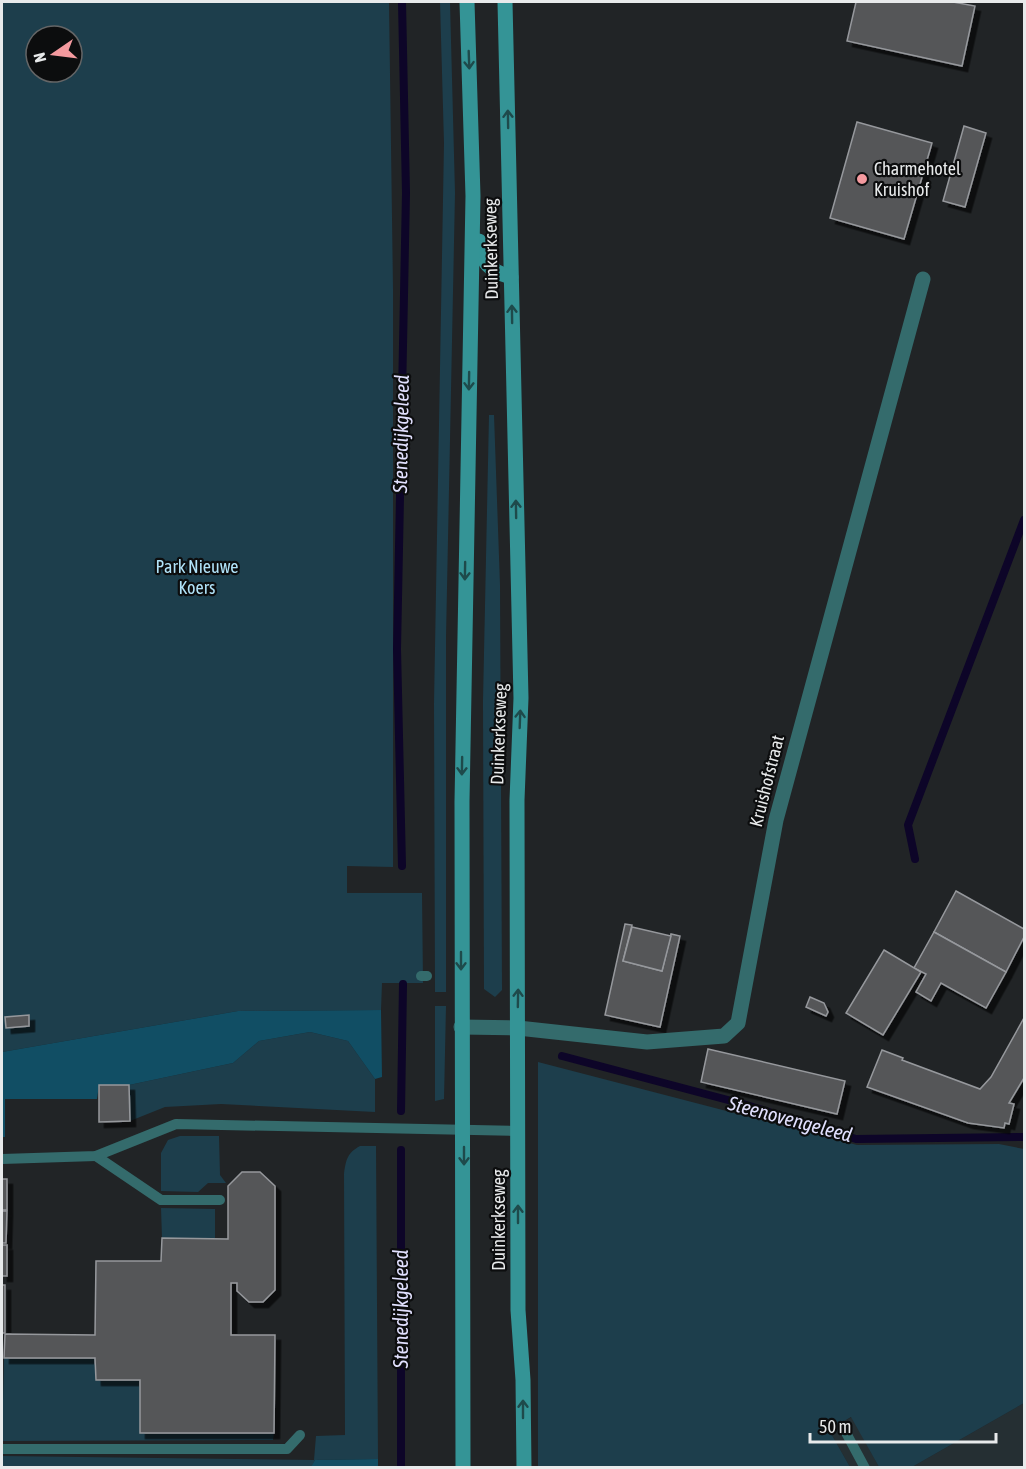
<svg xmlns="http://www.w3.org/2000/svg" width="1026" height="1469" font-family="'Asap Condensed',sans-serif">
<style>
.built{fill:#252f33}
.green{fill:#1d3e4c;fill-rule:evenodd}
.forest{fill:#114e64}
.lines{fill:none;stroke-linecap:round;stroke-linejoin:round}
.stream{stroke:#0d0528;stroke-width:8}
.building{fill:#545659;stroke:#96989c;stroke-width:1.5;filter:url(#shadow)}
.lane{stroke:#346b6c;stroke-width:10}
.street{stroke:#346b6c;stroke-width:15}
.secondary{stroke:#349496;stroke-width:15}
.oneway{stroke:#1e4a4b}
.poi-dot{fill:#f49a9f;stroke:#0c0d0e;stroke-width:2}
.labels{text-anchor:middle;stroke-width:4.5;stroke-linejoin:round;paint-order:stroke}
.poi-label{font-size:18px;fill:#e8eaeb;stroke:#0c0d0e;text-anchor:start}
.street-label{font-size:18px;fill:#e8eaeb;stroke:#0c0d0e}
.park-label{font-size:18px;fill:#b1e3f9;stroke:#0c0d0e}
.water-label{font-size:20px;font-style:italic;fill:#e1e0fe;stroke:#0c0d0e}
</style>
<defs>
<filter id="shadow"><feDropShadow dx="5.5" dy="5.5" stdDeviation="0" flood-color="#0009"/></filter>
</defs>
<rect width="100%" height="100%" fill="#212426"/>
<g class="built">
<polygon points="1024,1403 1024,1467 912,1467"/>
<polygon points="852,1417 879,1467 850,1467 829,1430"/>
</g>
<g class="green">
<path d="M 2,2 L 389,2 L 393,289 L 393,867 L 347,866 L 347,893 L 422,893 L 423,983 L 382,983 L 381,1010 L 238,1011 L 2,1052 ZM 36,36 L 72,36 L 72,72 L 36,72 Z"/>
<polygon points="440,2 450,2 455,193 446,638 446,992 435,992 434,704 444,143"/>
<polygon points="489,415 494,415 500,585 502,990 495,997 484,989 483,701"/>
<polygon points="435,1006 446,1006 444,1099 435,1101"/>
<polygon points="310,1032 348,1041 375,1079 375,1112 221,1104 165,1107 130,1121 129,1085 233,1063 259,1041"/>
<polygon points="538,1062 857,1145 999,1144 1024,1149 1024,1403 912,1467 879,1467 851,1417 829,1430 850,1467 538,1467"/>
<polygon points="180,1136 219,1136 220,1175 226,1183 208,1183 198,1192 161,1191 161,1153 168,1140"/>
<path d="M 360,1146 L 376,1146 L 378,1459 L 315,1460 L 311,1468 L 2,1468 L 2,1456 L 314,1460 L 316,1436 L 345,1435 L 344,1174 C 346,1160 347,1153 360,1146 Z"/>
<polygon points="161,1208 215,1209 215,1239 162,1238"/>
<polygon points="4,1358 95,1358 96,1380 140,1380 140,1433 274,1433 273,1440 2,1441"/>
</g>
<g class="forest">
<polygon points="381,1010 382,1077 375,1079 348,1041 310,1032 259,1041 233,1063 129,1085 99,1085 97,1099 5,1099 5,1137 2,1137 2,1052 238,1011"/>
<polygon points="378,1459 378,1467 311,1467 315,1460"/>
</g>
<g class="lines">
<g class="stream">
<polyline points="915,859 908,825 1024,520"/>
<polyline points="402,866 397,649 406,193 402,2"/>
<polyline points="562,1056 743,1104 856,1139 1024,1137"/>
<polyline points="401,1111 403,984"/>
<polyline points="401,1468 401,1150"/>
</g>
</g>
<g class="building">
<polygon points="856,2 953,2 975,6 962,66 847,41"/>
<polygon points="857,122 932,143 904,239 830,218"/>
<polygon points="964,126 986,133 965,207 943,201"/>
<polygon points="956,891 1024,929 1024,937 1006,972 934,932"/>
<polygon points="625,924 632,925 623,961 662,971 671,934 680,936 660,1027 605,1015"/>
<polygon points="632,927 671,936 662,971 623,961"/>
<polygon points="934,932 1006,972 986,1008 941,983 931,1001 916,992 926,974 914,968"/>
<polygon points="884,950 921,972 883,1035 846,1013"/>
<polygon points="810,997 824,1003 828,1012 826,1016 806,1007"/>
<polygon points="29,1015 29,1026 6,1028 5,1017"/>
<polygon points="1024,1018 1024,1078 1009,1103 1014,1104 1009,1124 1005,1123 1004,1128 968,1123 867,1087 882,1050 903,1058 902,1060 980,1089 991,1077"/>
<polygon points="708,1049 845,1081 837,1114 701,1082"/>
<polygon points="99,1085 129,1085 130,1121 99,1122"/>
<polygon points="242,1172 260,1172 275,1186 275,1290 263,1302 249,1302 237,1291 237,1283 231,1283 231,1335 275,1335 274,1433 140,1433 140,1380 96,1380 95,1358 4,1358 5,1334 95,1335 96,1261 161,1261 162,1238 228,1239 228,1186"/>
<rect x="2" y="1179" width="5" height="31"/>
<polygon points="2,1211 7,1211 6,1243 2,1243"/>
<rect x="2" y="1245" width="5" height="31"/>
<rect x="2" y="1285" width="3" height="48"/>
</g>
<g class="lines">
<g class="lane">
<polyline points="421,976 427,976"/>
<polyline points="96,1156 161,1200 220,1200"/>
<polyline points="2,1159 96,1156 176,1124 519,1131"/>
<polyline points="844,1429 865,1468"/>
<polyline points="2,1449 287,1449 300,1435"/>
</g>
<polyline class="street" points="461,1027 518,1028 647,1042 724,1036 738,1023 776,820 923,279"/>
<g class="secondary">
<polyline points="505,2 521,698 517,800 518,1310 523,1380 524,1468"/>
<path d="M 479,241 C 482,263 489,271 511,277"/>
<polyline points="463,1468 462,802 473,196 467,2"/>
</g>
</g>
<defs><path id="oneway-shaft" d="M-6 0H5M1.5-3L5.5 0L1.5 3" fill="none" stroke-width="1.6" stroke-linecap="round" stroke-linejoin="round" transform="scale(1.5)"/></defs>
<g class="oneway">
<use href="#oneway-shaft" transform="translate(469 60) rotate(88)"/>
<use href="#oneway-shaft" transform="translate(508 119) rotate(-91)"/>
<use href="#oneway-shaft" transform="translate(512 314) rotate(-91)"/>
<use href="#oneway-shaft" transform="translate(469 381) rotate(91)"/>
<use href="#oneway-shaft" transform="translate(516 509) rotate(-91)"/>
<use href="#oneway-shaft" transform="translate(465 571) rotate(91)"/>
<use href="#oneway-shaft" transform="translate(520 719) rotate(-88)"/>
<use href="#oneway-shaft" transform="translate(462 766) rotate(91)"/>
<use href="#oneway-shaft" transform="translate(461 961) rotate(90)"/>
<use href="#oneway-shaft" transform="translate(518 998) rotate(-89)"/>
<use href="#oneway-shaft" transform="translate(464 1156) rotate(90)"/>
<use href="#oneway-shaft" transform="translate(518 1214) rotate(-90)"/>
<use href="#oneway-shaft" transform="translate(523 1409) rotate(-90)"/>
</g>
<circle class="poi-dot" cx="862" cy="179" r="6"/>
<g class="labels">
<g class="poi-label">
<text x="874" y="175">Charmehotel<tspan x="874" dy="21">Kruishof</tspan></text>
</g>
<g class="street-label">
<text transform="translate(491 249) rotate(-91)" y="6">Duinkerkseweg</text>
<text transform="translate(499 734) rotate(-88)" y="6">Duinkerkseweg</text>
<text transform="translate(767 781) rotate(-76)" y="6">Kruishofstraat</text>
<text transform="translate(499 1220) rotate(-90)" y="6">Duinkerkseweg</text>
</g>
<g class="park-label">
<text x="197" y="573">Park Nieuwe<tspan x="197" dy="21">Koers</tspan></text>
</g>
<g class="water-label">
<text transform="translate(401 434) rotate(-89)" y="7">Stenedijkgeleed</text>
<text transform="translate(790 1119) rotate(15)" y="7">Steenovengeleed</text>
<text transform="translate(401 1309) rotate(-90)" y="7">Stenedijkgeleed</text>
</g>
</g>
<rect width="1026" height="1469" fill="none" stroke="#e8eaeb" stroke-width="6"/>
<g transform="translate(54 54) rotate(256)"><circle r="28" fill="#0c0d0e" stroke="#646566" stroke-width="1.5"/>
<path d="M0-4.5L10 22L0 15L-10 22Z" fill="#f49a9f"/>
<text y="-9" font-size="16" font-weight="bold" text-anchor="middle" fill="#e8eaeb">N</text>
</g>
<path d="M810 1433v9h186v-9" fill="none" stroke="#e8eaeb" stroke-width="3"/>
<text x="819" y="1433" font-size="18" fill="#e8eaeb" stroke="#0c0d0e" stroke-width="4.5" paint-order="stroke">50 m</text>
</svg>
